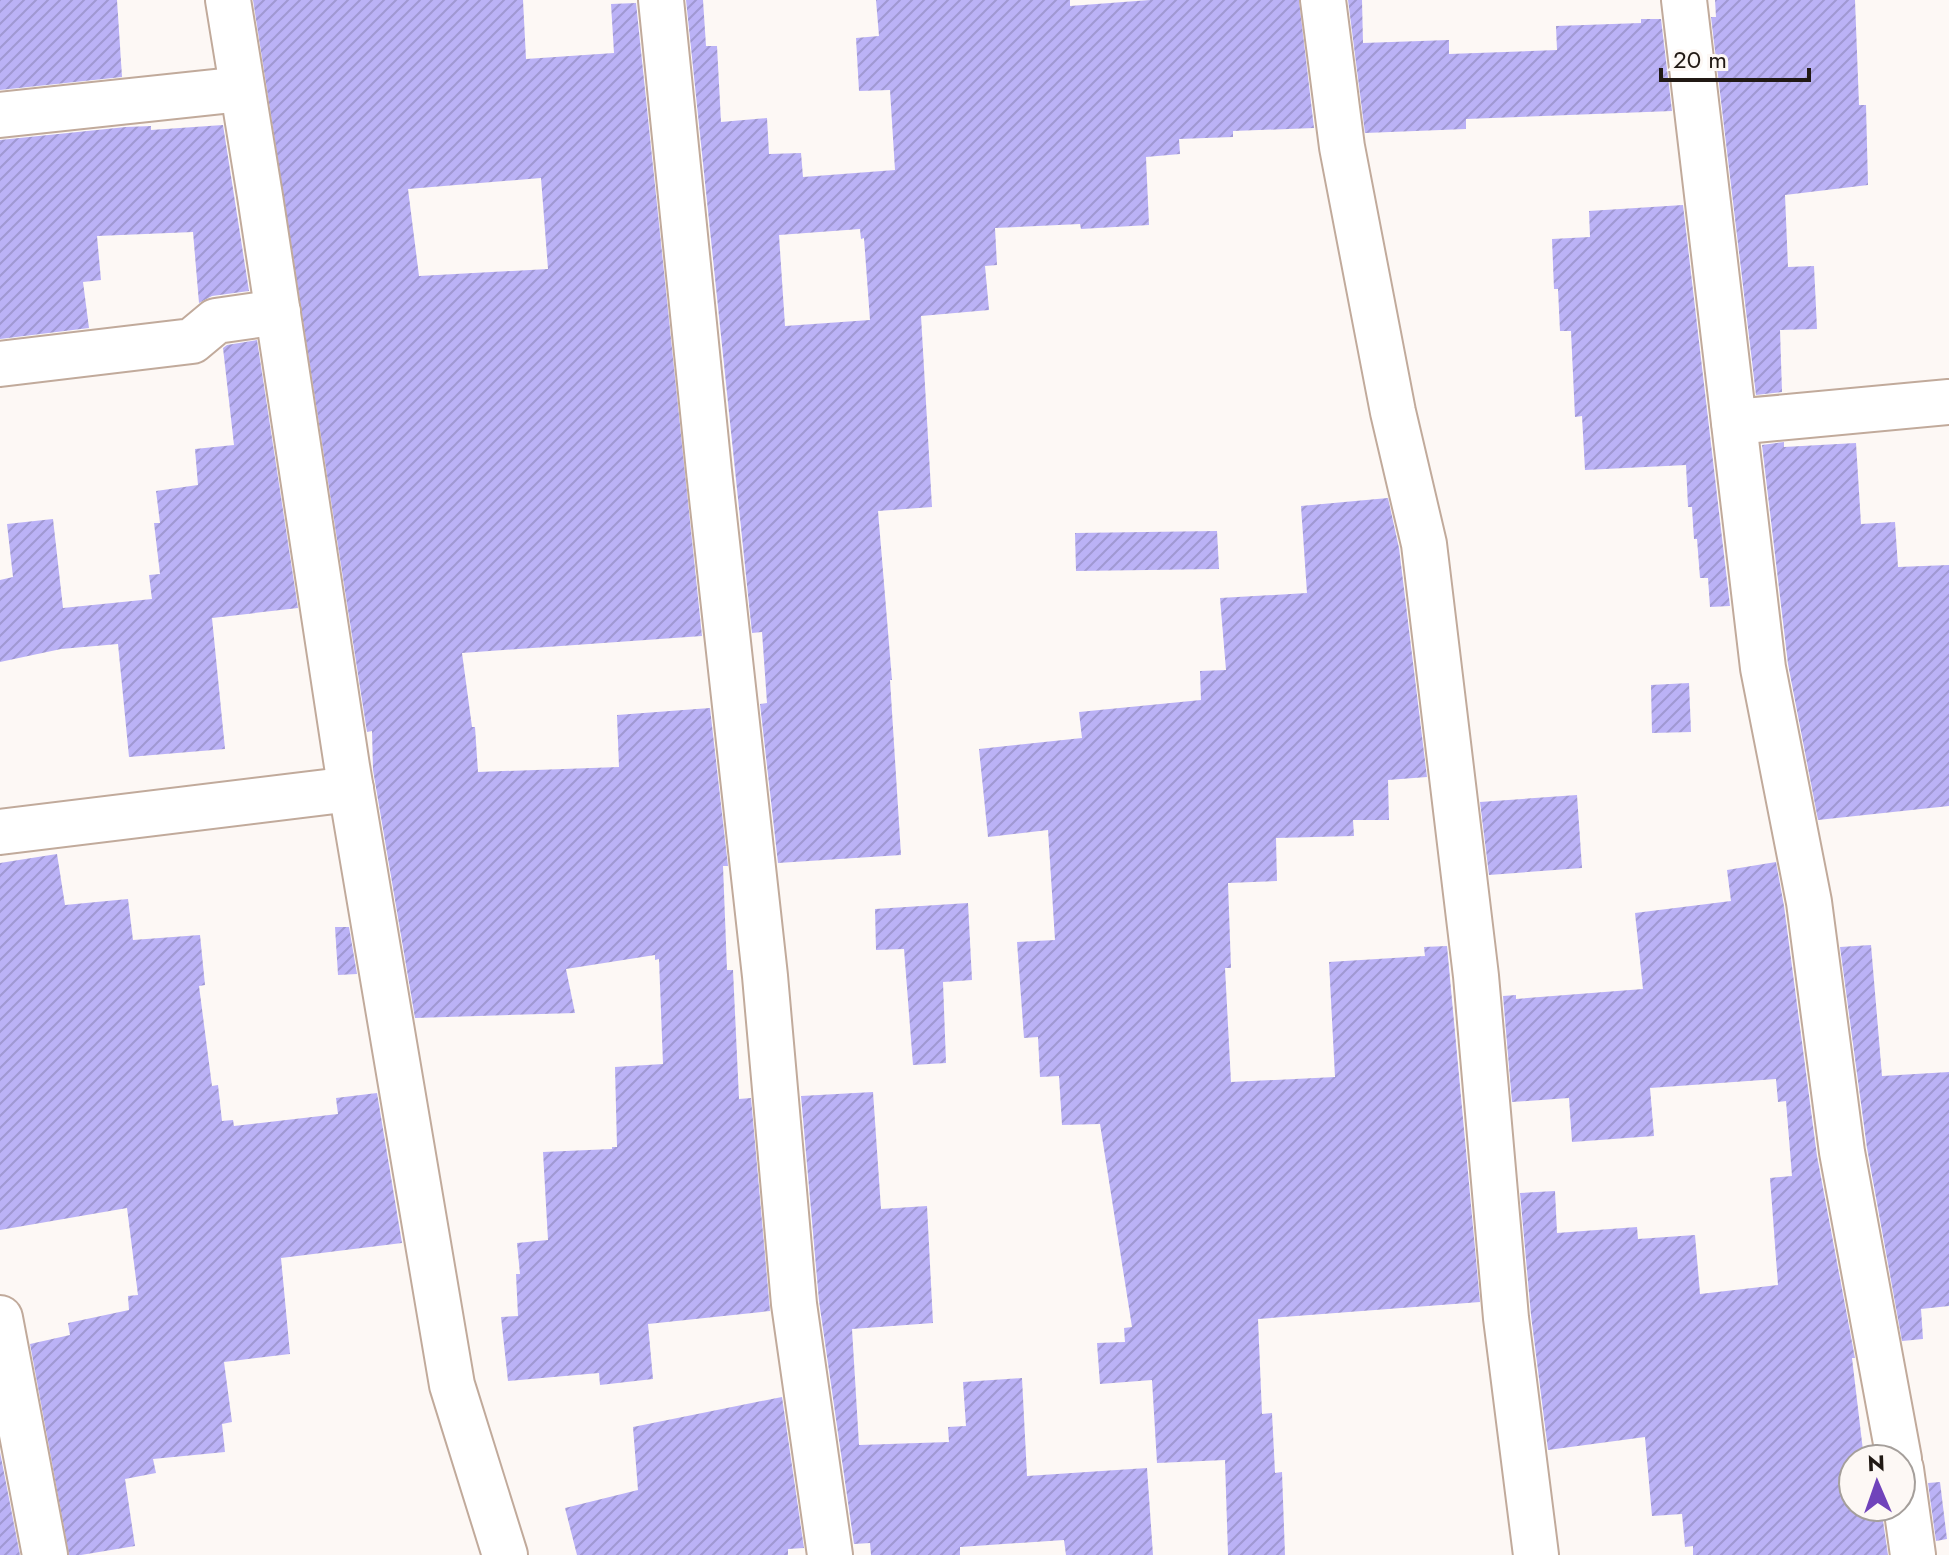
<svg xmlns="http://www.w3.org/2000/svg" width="1949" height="1555" font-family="Jost,sans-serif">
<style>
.building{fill:url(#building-hatch);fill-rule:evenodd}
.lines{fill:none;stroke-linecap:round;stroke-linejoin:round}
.minor-casing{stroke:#c1aa9b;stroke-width:48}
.minor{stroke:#fff;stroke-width:44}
</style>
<defs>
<pattern id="building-hatch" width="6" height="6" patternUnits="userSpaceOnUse" patternTransform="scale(2)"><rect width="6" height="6" fill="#bbb2f6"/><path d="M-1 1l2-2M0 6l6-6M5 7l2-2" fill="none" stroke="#a098d2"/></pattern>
</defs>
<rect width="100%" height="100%" fill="#fdf8f5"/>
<g class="building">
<polygon points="0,0 117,0 122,77 0,90"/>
<path d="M 253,0 L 523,0 L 526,59 L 614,53 L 611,4 L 636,3 L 702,636 L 462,653 L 472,727 L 475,727 L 478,772 L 619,767 L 617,715 L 710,708 L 728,866 L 723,866 L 727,970 L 733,970 L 739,1099 L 751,1098 L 770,1311 L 648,1324 L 653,1379 L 600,1385 L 599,1373 L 508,1381 L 501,1317 L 518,1316 L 516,1274 L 520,1274 L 517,1243 L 548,1240 L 543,1152 L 612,1149 L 612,1147 L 617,1147 L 615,1067 L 663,1064 L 659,959 L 655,960 L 655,955 L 566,969 L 575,1013 L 415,1018 L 373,770 L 372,731 L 367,732 ZM 541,178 L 548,269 L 419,276 L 408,189 Z"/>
<path d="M 686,0 L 703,0 L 706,46 L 717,46 L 721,122 L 767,118 L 769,154 L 801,153 L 803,177 L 895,170 L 890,90 L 859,91 L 856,38 L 879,36 L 876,0 L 1070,0 L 1070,6 L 1150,0 L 1299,0 L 1314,128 L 1233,131 L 1233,137 L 1179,139 L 1180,154 L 1146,157 L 1149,225 L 1081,229 L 1080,224 L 995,228 L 997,265 L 985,266 L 989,310 L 921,316 L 932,507 L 878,511 L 892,680 L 890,680 L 901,855 L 778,863 L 760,704 L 767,703 L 762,632 L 752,633 ZM 860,229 L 861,239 L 864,238 L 870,320 L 785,326 L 779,235 Z"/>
<polygon points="1348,0 1362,0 1363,43 1449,40 1449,54 1557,50 1556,26 1641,23 1641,19 1661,19 1672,111 1466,119 1466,129 1365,133"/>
<polygon points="1715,0 1855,0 1859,105 1866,105 1868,185 1785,195 1788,267 1814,266 1817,329 1780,330 1782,392 1756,395 1711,17 1716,17"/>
<polygon points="223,125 249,291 212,296 199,303 193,232 97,236 101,280 83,282 89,328 0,339 0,140 126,127 151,126 151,130"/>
<polygon points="1683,205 1730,606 1710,607 1708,578 1700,578 1697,539 1694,539 1692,507 1688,507 1686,465 1585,470 1582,416 1575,417 1571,331 1560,331 1558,289 1554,289 1552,239 1590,237 1589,211"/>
<polygon points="257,340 298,608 212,618 225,749 129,757 118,644 61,649 0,662 0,580 13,577 7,524 53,519 63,608 152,599 149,575 160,574 154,523 160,523 156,491 198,485 195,449 234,445 223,348 227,345"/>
<polygon points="1784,442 1784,447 1856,443 1861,524 1895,522 1898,567 1949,565 1949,806 1818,820 1788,664 1762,445"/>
<polygon points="1388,498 1399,548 1427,777 1388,780 1389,820 1353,820 1354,836 1276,838 1277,881 1228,883 1231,968 1225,968 1231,1082 1335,1077 1329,962 1425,956 1424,947 1447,946 1480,1302 1258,1319 1262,1414 1272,1413 1275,1473 1282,1472 1285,1555 1228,1555 1225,1460 1157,1463 1152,1380 1100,1384 1097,1343 1125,1342 1124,1328 1132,1327 1100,1124 1062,1125 1059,1076 1040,1077 1038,1037 1024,1038 1017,942 1055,940 1048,830 988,837 979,749 1082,738 1079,712 1201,700 1200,671 1226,670 1220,598 1307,593 1301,506"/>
<polygon points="1217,531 1219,569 1076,571 1075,533"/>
<polygon points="1689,683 1691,732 1652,733 1651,685"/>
<polygon points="1577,795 1582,868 1489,875 1480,802"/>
<polygon points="57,854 65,905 128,899 133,940 200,935 205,985 199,986 212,1086 218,1085 222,1121 233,1120 234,1126 338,1114 336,1098 377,1093 402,1243 281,1258 290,1354 224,1362 232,1422 222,1424 225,1452 153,1459 156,1473 125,1479 135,1546 81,1555 69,1555 30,1344 70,1335 68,1323 129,1310 128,1296 138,1295 127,1208 0,1230 0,863"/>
<polygon points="1776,862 1784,906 1817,1156 1855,1358 1852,1358 1864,1459 1853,1459 1853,1507 1881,1507 1888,1555 1693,1555 1693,1546 1685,1547 1682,1514 1652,1516 1645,1437 1548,1450 1531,1315 1520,1193 1555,1191 1557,1233 1637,1227 1638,1239 1695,1235 1700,1294 1778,1285 1770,1178 1792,1176 1786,1101 1778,1102 1776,1079 1650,1088 1654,1136 1572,1142 1569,1098 1512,1102 1503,996 1516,995 1516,999 1643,989 1635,913 1731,901 1727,870"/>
<polygon points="968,903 972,980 943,982 946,1063 913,1065 904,949 876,950 875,909"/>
<polygon points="335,927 349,927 357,974 338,975"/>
<polygon points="1871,945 1882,1076 1949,1072 1949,1306 1921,1309 1923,1339 1902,1341 1867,1148 1840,947"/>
<polygon points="873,1092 881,1209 927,1206 933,1323 852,1329 859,1445 949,1442 948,1427 966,1426 963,1382 1022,1378 1027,1476 1147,1468 1153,1555 1066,1555 1064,1540 960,1547 960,1555 871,1555 870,1543 854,1544 819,1301 801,1096"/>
<polygon points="782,1397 804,1548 788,1549 788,1555 577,1555 565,1508 638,1490 633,1427"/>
<polygon points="0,1452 20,1555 0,1555"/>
<polygon points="1940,1482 1947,1539 1936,1541 1928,1483"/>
</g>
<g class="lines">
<defs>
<g id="minor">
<polyline points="228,0 260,196 347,766 452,1385 505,1555"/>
<polyline points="661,0 709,471 765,976 794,1304 830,1555"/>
<polyline points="1323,0 1342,147 1393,412 1424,544 1476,976 1506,1318 1536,1555"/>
<polyline points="1684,0 1763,668 1809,902 1842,1152 1899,1459"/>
<polyline points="0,115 242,89"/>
<polyline points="0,364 192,341 216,321 278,312"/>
<polyline points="1734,422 1949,402"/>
<polyline points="0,832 351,789"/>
<polyline points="0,1318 45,1555"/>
<polyline points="1901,1469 1913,1555"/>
</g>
</defs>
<use href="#minor" class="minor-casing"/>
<use href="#minor" class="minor"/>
</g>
<g transform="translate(1877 1483) rotate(358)"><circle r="38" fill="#fdf8f5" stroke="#a59f9b" stroke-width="2"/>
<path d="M0-6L14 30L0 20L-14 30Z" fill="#7043bb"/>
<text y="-12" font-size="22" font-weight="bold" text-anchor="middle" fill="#211914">N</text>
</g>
<path d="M1661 68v12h148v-12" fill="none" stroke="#211914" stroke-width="4"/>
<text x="1673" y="68" font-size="24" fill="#211914" stroke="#fdf8f5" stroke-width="6" paint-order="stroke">20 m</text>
</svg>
